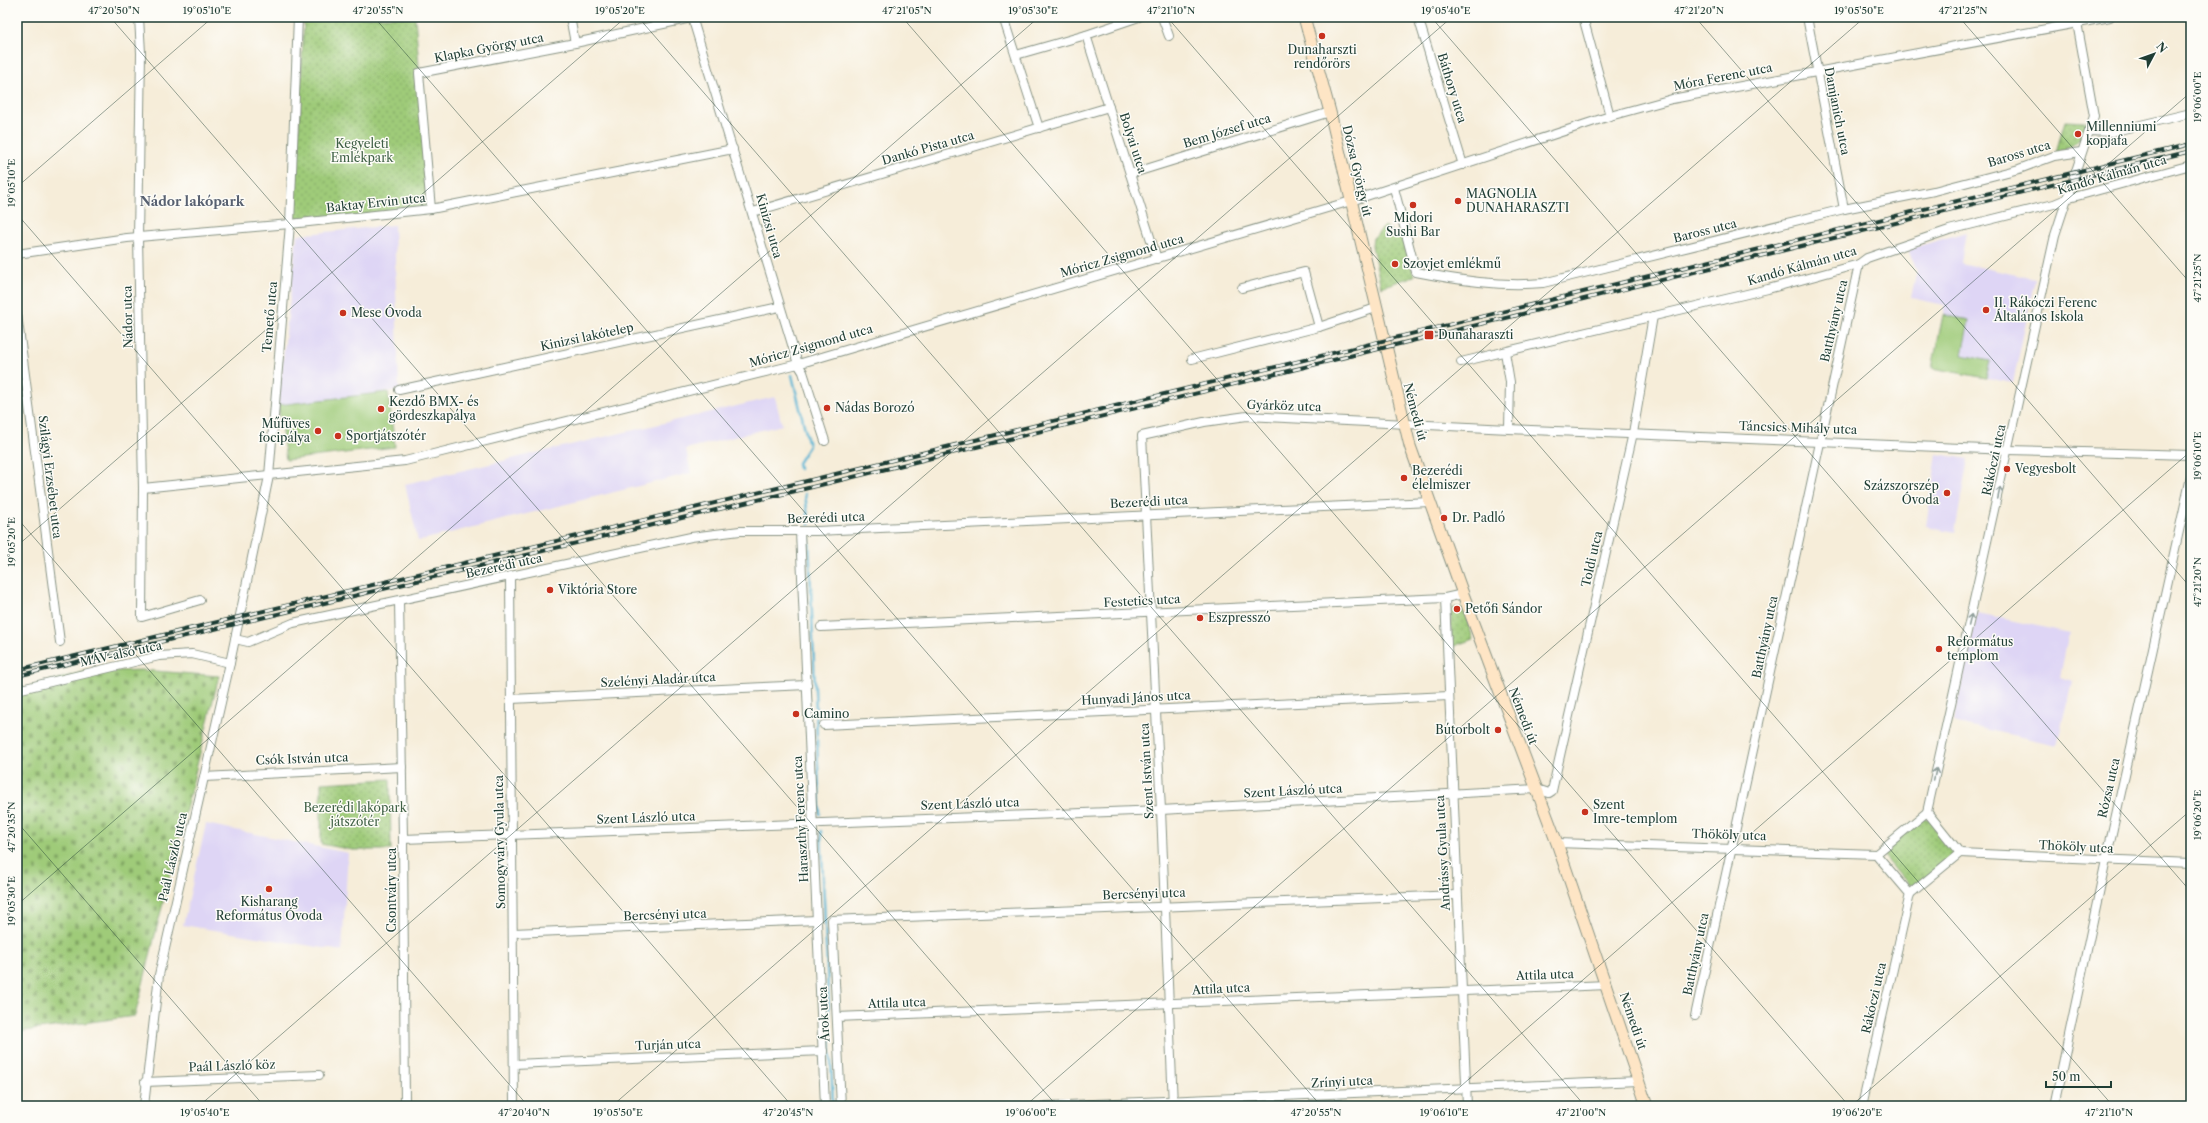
<svg xmlns="http://www.w3.org/2000/svg" width="2208" height="1123" font-family="'Libre Caslon Text',serif">
<style>
.built{fill:#ded5f5}
.green{fill:#9fcb79;stroke:#5f8456}
.cemetery{fill:url(#cemetery-stones);stroke:#5f8456}
.park{fill:url(#park-dots);stroke:#5f8456}
.lines{fill:none;stroke-linecap:round;stroke-linejoin:round}
.stream{stroke:#55b3d3;stroke-width:2.5}
.minor-casing{stroke:#8a9586;stroke-width:10}
.secondary-casing{stroke:#8a9586;stroke-width:13}
.minor{stroke:#fff;stroke-width:8}
.secondary{stroke:#fee5c5;stroke-width:11}
.rail-casing{stroke:#1f3d34;stroke-width:4}
.rail{stroke:#fdfcf7;stroke-width:2.5;stroke-dasharray:8;stroke-linecap:butt}
.oneway{stroke:#8f9e9a}
.ticks{fill:none;stroke:#1f3d34;stroke-width:1;stroke-opacity:0.45}
.poi-dot{fill:#c8321e;stroke:#fdfcf7;stroke-width:1.5}
.labels{text-anchor:middle;stroke-width:3;stroke-linejoin:round;paint-order:stroke}
.street-label{font-size:12px;fill:#1f3d34;stroke:#fdfcf7}
.poi-label{font-size:12px;fill:#1f3d34;stroke:#fdfcf7;text-anchor:start}
.park-label{font-size:12px;fill:#3f6045;stroke:#fdfcf7}
.neighbourhood-label{font-size:13px;font-weight:bold;fill:#586171;stroke:#fdfcf7}
.neatline{fill:none;stroke:#1f3d34;stroke-width:1.5}
.ticks-label{font-size:10px;text-anchor:middle;fill:#1f3d34}
</style>
<defs>
<pattern id="cemetery-stones" width="16" height="16" patternUnits="userSpaceOnUse"><rect width="16" height="16" fill="#9fcb79"/><path d="M2 7V4a2 2 0 0 1 4 0v3zM10 15v-3a2 2 0 0 1 4 0v3z" fill="#81a664"/></pattern>
<pattern id="park-dots" width="8" height="8" patternUnits="userSpaceOnUse"><rect width="8" height="8" fill="#9fcb79"/><path d="M2 2h.1M6 6h.1" fill="none" stroke="#81a664" stroke-width="1.8" stroke-linecap="round"/></pattern>
</defs>
<rect width="100%" height="100%" fill="#fdfcf7"/>
<filter id="ink" filterUnits="userSpaceOnUse"><feTurbulence type="fractalNoise" baseFrequency=".025" numOctaves="2"/><feDisplacementMap in="SourceGraphic" scale="8" xChannelSelector="R" yChannelSelector="G"/><feConvolveMatrix kernelMatrix="1 2 1 2 8 2 1 2 1" color-interpolation-filters="sRGB"/></filter>
<filter id="wash" filterUnits="userSpaceOnUse"><feTurbulence type="fractalNoise" baseFrequency=".012" numOctaves="4" result="noise"/><feDisplacementMap in="SourceGraphic" scale="16" xChannelSelector="R" yChannelSelector="G"/><feGaussianBlur stdDeviation="0.9" result="paint"/><feColorMatrix in="noise" values="0 0 0 0 0 0 0 0 0 0 0 0 0 0 0 0 0 1.4 0 .05"/><feComposite in="paint" operator="in"/></filter>
<g filter="url(#wash)">
<rect width="100%" height="100%" fill="#f6edd9"/>
<g class="built">
<polygon points="394,225 399,390 278,405 297,235"/>
<polygon points="1966,232 1961,263 2035,279 2013,383 1932,368 1945,305 1911,298 1917,271 1909,249"/>
<polygon points="775,397 782,425 686,449 691,473 418,541 405,484"/>
<polygon points="1937,454 1968,459 1955,532 1926,526"/>
<polygon points="1977,613 2069,633 2060,677 2072,681 2057,745 1953,722"/>
<polygon points="206,824 348,853 342,951 183,925"/>
</g>
<g class="green">
<polygon points="1943,315 1969,320 1962,355 1990,361 1986,378 1932,368"/>
<polygon points="388,392 395,447 286,460 278,405"/>
</g>
<polygon class="cemetery" points="142,670 219,676 135,1016 17,1032 17,690 83,672"/>
<g class="park">
<polygon points="304,17 415,17 431,209 290,224 298,151"/>
<path d="M 2065,121 L 2088,122 C 2082,140 2074,147 2056,152 Z"/>
<polygon points="1385,226 1403,239 1414,276 1381,287 1372,246 1373,238"/>
<polygon points="1456,607 1462,608 1465,612 1473,639 1451,647 1451,609"/>
<polygon points="390,779 391,850 353,850 321,844 321,783"/>
<polygon points="1922,819 1931,819 1957,850 1955,855 1916,885 1908,885 1884,856 1886,848"/>
</g>
<g class="lines">
<g class="stream">
<polyline points="792,375 809,446 798,463 799,469"/>
<polyline points="805,494 809,525"/>
<polyline points="809,539 820,814"/>
<polyline points="821,831 833,1106"/>
</g>
</g>
</g>
<g filter="url(#ink)">
<g class="lines">
<defs>
<g id="minor">
<polyline points="139,17 141,53 138,237 143,488 142,617 200,600"/>
<polyline points="570,17 575,43"/>
<polyline points="692,17 798,364 803,372 825,441"/>
<polyline points="1003,17 1039,128"/>
<polyline points="1162,17 1169,36"/>
<polyline points="1418,17 1463,165"/>
<polyline points="1583,17 1610,116"/>
<polyline points="1807,17 1844,209"/>
<polyline points="1086,35 1157,259"/>
<polyline points="1016,55 1086,35 1139,17"/>
<polyline points="2089,131 2111,132 2191,113"/>
<polyline points="1130,174 1330,112"/>
<path d="M 1394,188 L 1416,272 C 1457,280 1501,287 1543,283 L 1844,209 L 1934,191 L 2019,169 L 2054,156 L 2081,152"/>
<polyline points="431,209 419,73 575,43 696,17"/>
<polyline points="753,212 1109,107"/>
<polyline points="17,254 127,238 290,224 431,209 733,149"/>
<polyline points="1242,288 1304,272 1319,327"/>
<polyline points="17,314 60,642"/>
<polyline points="1505,352 1510,382 1509,429"/>
<polyline points="1192,359 1319,327 1376,308"/>
<polyline points="1461,362 1768,289 1859,264 1867,258 1949,230 2054,204 2066,199 2191,165"/>
<polyline points="399,390 779,307"/>
<polyline points="143,488 405,461 798,364 1351,201 1610,116 1672,99 2110,17"/>
<polyline points="800,531 825,1106"/>
<polyline points="510,577 514,1106"/>
<polyline points="1445,598 1467,1106"/>
<polyline points="399,601 403,839 405,1106"/>
<polyline points="821,627 1445,598 1463,594"/>
<polyline points="235,639 248,642 293,623 691,537 740,531 817,531 1430,502"/>
<polyline points="17,690 159,656 192,654 230,663"/>
<polyline points="511,699 807,685"/>
<polyline points="824,725 1449,696"/>
<polyline points="204,777 402,767"/>
<polyline points="1927,812 2055,235 2094,116 2076,17"/>
<polygon points="1927,812 1960,853 1910,894 1876,854"/>
<polyline points="403,839 1161,810 1537,789 1549,793 1552,791 1633,433 1653,316"/>
<polyline points="1557,843 1876,854"/>
<polyline points="1960,853 2191,863"/>
<polyline points="513,933 817,920"/>
<polyline points="1695,1016 1859,264"/>
<polyline points="837,1017 1607,985"/>
<polyline points="514,1064 823,1051"/>
<polyline points="145,1082 319,1075"/>
<polyline points="144,1106 159,975 230,663 269,476 290,224 298,17"/>
<polyline points="841,1106 832,920 1457,895"/>
<polyline points="1045,1106 1639,1081"/>
<polyline points="1173,1106 1161,810 1142,436 1204,422 1247,416 1509,429 2008,450 2191,455"/>
<polyline points="1862,1106 1910,894"/>
<polyline points="2054,1106 2106,860 2191,477"/>
</g>
<polyline id="secondary" points="1304,17 1330,112 1410,446 1463,594 1557,843 1647,1106"/>
</defs>
<use href="#minor" class="minor-casing"/>
<use href="#secondary" class="secondary-casing"/>
<use href="#minor" class="minor"/>
<use href="#secondary" class="secondary"/>
<defs>
<g id="rail">
<polyline points="17,670 811,480 2191,144"/>
<polyline points="17,676 804,489 2191,151"/>
</g>
</defs>
<use href="#rail" class="rail-casing"/>
<use href="#rail" class="rail"/>
</g>
<defs><path id="oneway-shaft" d="M-6 0H5M1.5-3L5.5 0L1.5 3" fill="none" stroke-width="1.6" stroke-linecap="round" stroke-linejoin="round"/></defs>
<g class="oneway">
<use href="#oneway-shaft" transform="translate(1999 493) rotate(-78)"/>
<use href="#oneway-shaft" transform="translate(1970 620) rotate(-77)"/>
<use href="#oneway-shaft" transform="translate(1935 774) rotate(-77)"/>
</g>
</g>
<path class="ticks" d="M 110,17 L 1057,1106M 374,17 L 1321,1106M 638,17 L 1585,1106M 902,17 L 1849,1106M 1167,17 L 2113,1106M 1431,17 L 2191,892M 1695,17 L 2191,588M 1959,17 L 2191,284M 17,187 L 213,17M 17,214 L 792,1106M 17,518 L 528,1106M 17,546 L 626,17M 17,822 L 264,1106M 17,905 L 1039,17M 199,1106 L 1452,17M 612,1106 L 1865,17M 1025,1106 L 2191,92M 1438,1106 L 2191,451M 1851,1106 L 2191,810"/>
<g class="poi-dot">
<circle cx="1322" cy="36" r="4"/>
<circle cx="2078" cy="134" r="4"/>
<circle cx="1458" cy="201" r="4"/>
<circle cx="1413" cy="205" r="4"/>
<circle cx="1395" cy="264" r="4"/>
<circle cx="1986" cy="310" r="4"/>
<circle cx="343" cy="313" r="4"/>
<rect x="1424" y="330" width="10" height="10" rx="2"/>
<circle cx="827" cy="408" r="4"/>
<circle cx="381" cy="409" r="4"/>
<circle cx="318" cy="431" r="4"/>
<circle cx="338" cy="436" r="4"/>
<circle cx="2007" cy="469" r="4"/>
<circle cx="1404" cy="478" r="4"/>
<circle cx="1947" cy="493" r="4"/>
<circle cx="1444" cy="518" r="4"/>
<circle cx="550" cy="590" r="4"/>
<circle cx="1457" cy="609" r="4"/>
<circle cx="1200" cy="618" r="4"/>
<circle cx="1939" cy="649" r="4"/>
<circle cx="796" cy="714" r="4"/>
<circle cx="1498" cy="730" r="4"/>
<circle cx="1585" cy="812" r="4"/>
<circle cx="269" cy="889" r="4"/>
</g>
<g class="labels">
<g class="street-label">
<text transform="translate(489 48) rotate(-11)" y="4">Klapka György utca</text>
<text transform="translate(1723 77) rotate(-11)" y="4">Móra Ferenc utca</text>
<text transform="translate(1452 88) rotate(73)" y="4">Báthory utca</text>
<text transform="translate(1837 111) rotate(79)" y="4">Damjanich utca</text>
<text transform="translate(1227 131) rotate(-17)" y="4">Bem József utca</text>
<text transform="translate(1133 143) rotate(72)" y="4">Bolyai utca</text>
<text transform="translate(928 148) rotate(-16)" y="4">Dankó Pista utca</text>
<text transform="translate(2019 154) rotate(-17)" y="4">Baross utca</text>
<text transform="translate(1357 171) rotate(77)" y="4">Dózsa György út</text>
<text transform="translate(2112 175) rotate(-16)" y="4">Kandó Kálmán utca</text>
<text transform="translate(376 203) rotate(-6)" y="4">Baktay Ervin utca</text>
<text transform="translate(769 226) rotate(74)" y="4">Kinizsi utca</text>
<text transform="translate(1705 231) rotate(-14)" y="4">Baross utca</text>
<text transform="translate(1122 256) rotate(-16)" y="4">Móricz Zsigmond utca</text>
<text transform="translate(1802 266) rotate(-16)" y="4">Kandó Kálmán utca</text>
<text transform="translate(128 317) rotate(-91)" y="4">Nádor utca</text>
<text transform="translate(270 317) rotate(-85)" y="4">Temető utca</text>
<text transform="translate(1834 321) rotate(-77)" y="4">Batthyány utca</text>
<text transform="translate(587 337) rotate(-12)" y="4">Kinizsi lakótelep</text>
<text transform="translate(811 346) rotate(-16)" y="4">Móricz Zsigmond utca</text>
<text transform="translate(1284 406) rotate(2)" y="4">Gyárköz utca</text>
<text transform="translate(1415 412) rotate(75)" y="4">Némedi út</text>
<text transform="translate(1798 428) rotate(2)" y="4">Táncsics Mihály utca</text>
<text transform="translate(1994 460) rotate(-78)" y="4">Rákóczi utca</text>
<text transform="translate(50 477) rotate(83)" y="4">Szilágyi Erzsébet utca</text>
<text transform="translate(1149 502) rotate(-3)" y="4">Bezerédi utca</text>
<text transform="translate(826 518) rotate(-2)" y="4">Bezerédi utca</text>
<text transform="translate(1592 559) rotate(-77)" y="4">Toldi utca</text>
<text transform="translate(504 566) rotate(-12)" y="4">Bezerédi utca</text>
<text transform="translate(1142 601) rotate(-3)" y="4">Festetics utca</text>
<text transform="translate(1765 637) rotate(-78)" y="4">Batthyány utca</text>
<text transform="translate(121 654) rotate(-12)" y="4">MÁV-alsó utca</text>
<text transform="translate(658 680) rotate(-3)" y="4">Szelényi Aladár utca</text>
<text transform="translate(1136 698) rotate(-3)" y="4">Hunyadi János utca</text>
<text transform="translate(1523 716) rotate(69)" y="4">Némedi út</text>
<text transform="translate(302 759) rotate(-2)" y="4">Csók István utca</text>
<text transform="translate(1147 771) rotate(-93)" y="4">Szent István utca</text>
<text transform="translate(2109 788) rotate(-77)" y="4">Rózsa utca</text>
<text transform="translate(1293 791) rotate(-3)" y="4">Szent László utca</text>
<text transform="translate(970 804) rotate(-2)" y="4">Szent László utca</text>
<text transform="translate(646 818) rotate(-2)" y="4">Szent László utca</text>
<text transform="translate(801 819) rotate(-93)" y="4">Haraszthy Ferenc utca</text>
<text transform="translate(1729 835) rotate(2)" y="4">Thököly utca</text>
<text transform="translate(500 842) rotate(-91)" y="4">Somogyváry Gyula utca</text>
<text transform="translate(2076 847) rotate(3)" y="4">Thököly utca</text>
<text transform="translate(1443 853) rotate(-93)" y="4">Andrássy Gyula utca</text>
<text transform="translate(173 857) rotate(-77)" y="4">Paál László utca</text>
<text transform="translate(392 890) rotate(-90)" y="4">Csontváry utca</text>
<text transform="translate(1144 894) rotate(-2)" y="4">Bercsényi utca</text>
<text transform="translate(665 915) rotate(-2)" y="4">Bercsényi utca</text>
<text transform="translate(1696 954) rotate(-78)" y="4">Batthyány utca</text>
<text transform="translate(1545 975) rotate(-2)" y="4">Attila utca</text>
<text transform="translate(1221 989) rotate(-3)" y="4">Attila utca</text>
<text transform="translate(1874 998) rotate(-77)" y="4">Rákóczi utca</text>
<text transform="translate(897 1003) rotate(-2)" y="4">Attila utca</text>
<text transform="translate(824 1014) rotate(-93)" y="4">Árok utca</text>
<text transform="translate(1633 1021) rotate(71)" y="4">Némedi út</text>
<text transform="translate(668 1045) rotate(-2)" y="4">Turján utca</text>
<text transform="translate(232 1066) rotate(-2)" y="4">Paál László köz</text>
<text transform="translate(1342 1082) rotate(-3)" y="4">Zrínyi utca</text>
</g>
<g class="poi-label">
<text x="1322" y="54" text-anchor="middle">Dunaharszti<tspan x="1322" dy="14">rendőrörs</tspan></text>
<text x="2086" y="131">Millenniumi<tspan x="2086" dy="14">kopjafa</tspan></text>
<text x="1466" y="198">MAGNOLIA<tspan x="1466" dy="14">DUNAHARASZTI</tspan></text>
<text x="1413" y="222" text-anchor="middle">Midori<tspan x="1413" dy="14">Sushi Bar</tspan></text>
<text x="1403" y="268">Szovjet emlékmű</text>
<text x="1994" y="307">II. Rákóczi Ferenc<tspan x="1994" dy="14">Általános Iskola</tspan></text>
<text x="351" y="317">Mese Óvoda</text>
<text x="1438" y="339">Dunaharaszti</text>
<text x="389" y="406">Kezdő BMX- és<tspan x="389" dy="14">gördeszkapálya</tspan></text>
<text x="835" y="412">Nádas Borozó</text>
<text x="310" y="428" text-anchor="end">Műfüves<tspan x="310" dy="14">focipálya</tspan></text>
<text x="346" y="440">Sportjátszótér</text>
<text x="2015" y="473">Vegyesbolt</text>
<text x="1412" y="475">Bezerédi<tspan x="1412" dy="14">élelmiszer</tspan></text>
<text x="1939" y="490" text-anchor="end">Százszorszép<tspan x="1939" dy="14">Óvoda</tspan></text>
<text x="1452" y="522">Dr. Padló</text>
<text x="558" y="594">Viktória Store</text>
<text x="1465" y="613">Petőfi Sándor</text>
<text x="1208" y="622">Eszpresszó</text>
<text x="1947" y="646">Református<tspan x="1947" dy="14">templom</tspan></text>
<text x="804" y="718">Camino</text>
<text x="1490" y="734" text-anchor="end">Bútorbolt</text>
<text x="1593" y="809">Szent<tspan x="1593" dy="14">Imre-templom</tspan></text>
<text x="269" y="906" text-anchor="middle">Kisharang<tspan x="269" dy="14">Református Óvoda</tspan></text>
</g>
<g class="park-label">
<text x="362" y="148">Kegyeleti<tspan x="362" dy="14">Emlékpark</tspan></text>
<text x="355" y="812">Bezerédi lakópark<tspan x="355" dy="14">játszótér</tspan></text>
</g>
<g class="neighbourhood-label">
<text x="192" y="206">Nádor lakópark</text>
</g>
</g>
<rect width="2208" height="1123" fill="none" stroke="#fdfcf7" stroke-width="44"/>
<g transform="translate(2154 54) rotate(49)" stroke="#fdfcf7" stroke-width="3" paint-order="stroke">
<path d="M0-3L7 15L0 10L-7 15Z" fill="#1f3d34"/>
<text y="-6" font-size="11" font-weight="bold" text-anchor="middle" fill="#1f3d34">N</text>
</g>
<path d="M2046 1081v6h65v-6" fill="none" stroke="#1f3d34" stroke-width="2"/>
<text x="2052" y="1081" font-size="12" fill="#1f3d34" stroke="#fdfcf7" stroke-width="3" paint-order="stroke">50 m</text>
<rect x="22" y="22" width="2164" height="1079" class="neatline"/>
<g class="ticks-label">
<text x="114" y="14">47°20'50"N</text>
<text x="207" y="14">19°05'10"E</text>
<text x="378" y="14">47°20'55"N</text>
<text x="620" y="14">19°05'20"E</text>
<text x="907" y="14">47°21'05"N</text>
<text x="1033" y="14">19°05'30"E</text>
<text x="1171" y="14">47°21'10"N</text>
<text x="1446" y="14">19°05'40"E</text>
<text x="1699" y="14">47°21'20"N</text>
<text x="1859" y="14">19°05'50"E</text>
<text x="1963" y="14">47°21'25"N</text>
<text transform="translate(2197 97) rotate(-90)" y="4">19°06'00"E</text>
<text transform="translate(11 183) rotate(-90)" y="4">19°05'10"E</text>
<text transform="translate(2197 278) rotate(-90)" y="4">47°21'25"N</text>
<text transform="translate(2197 456) rotate(-90)" y="4">19°06'10"E</text>
<text transform="translate(11 542) rotate(-90)" y="4">19°05'20"E</text>
<text transform="translate(2197 582) rotate(-90)" y="4">47°21'20"N</text>
<text transform="translate(2197 815) rotate(-90)" y="4">19°06'20"E</text>
<text transform="translate(11 827) rotate(-90)" y="4">47°20'35"N</text>
<text transform="translate(11 901) rotate(-90)" y="4">19°05'30"E</text>
<text x="205" y="1116">19°05'40"E</text>
<text x="524" y="1116">47°20'40"N</text>
<text x="618" y="1116">19°05'50"E</text>
<text x="788" y="1116">47°20'45"N</text>
<text x="1031" y="1116">19°06'00"E</text>
<text x="1316" y="1116">47°20'55"N</text>
<text x="1444" y="1116">19°06'10"E</text>
<text x="1581" y="1116">47°21'00"N</text>
<text x="1857" y="1116">19°06'20"E</text>
<text x="2109" y="1116">47°21'10"N</text>
</g>
</svg>
